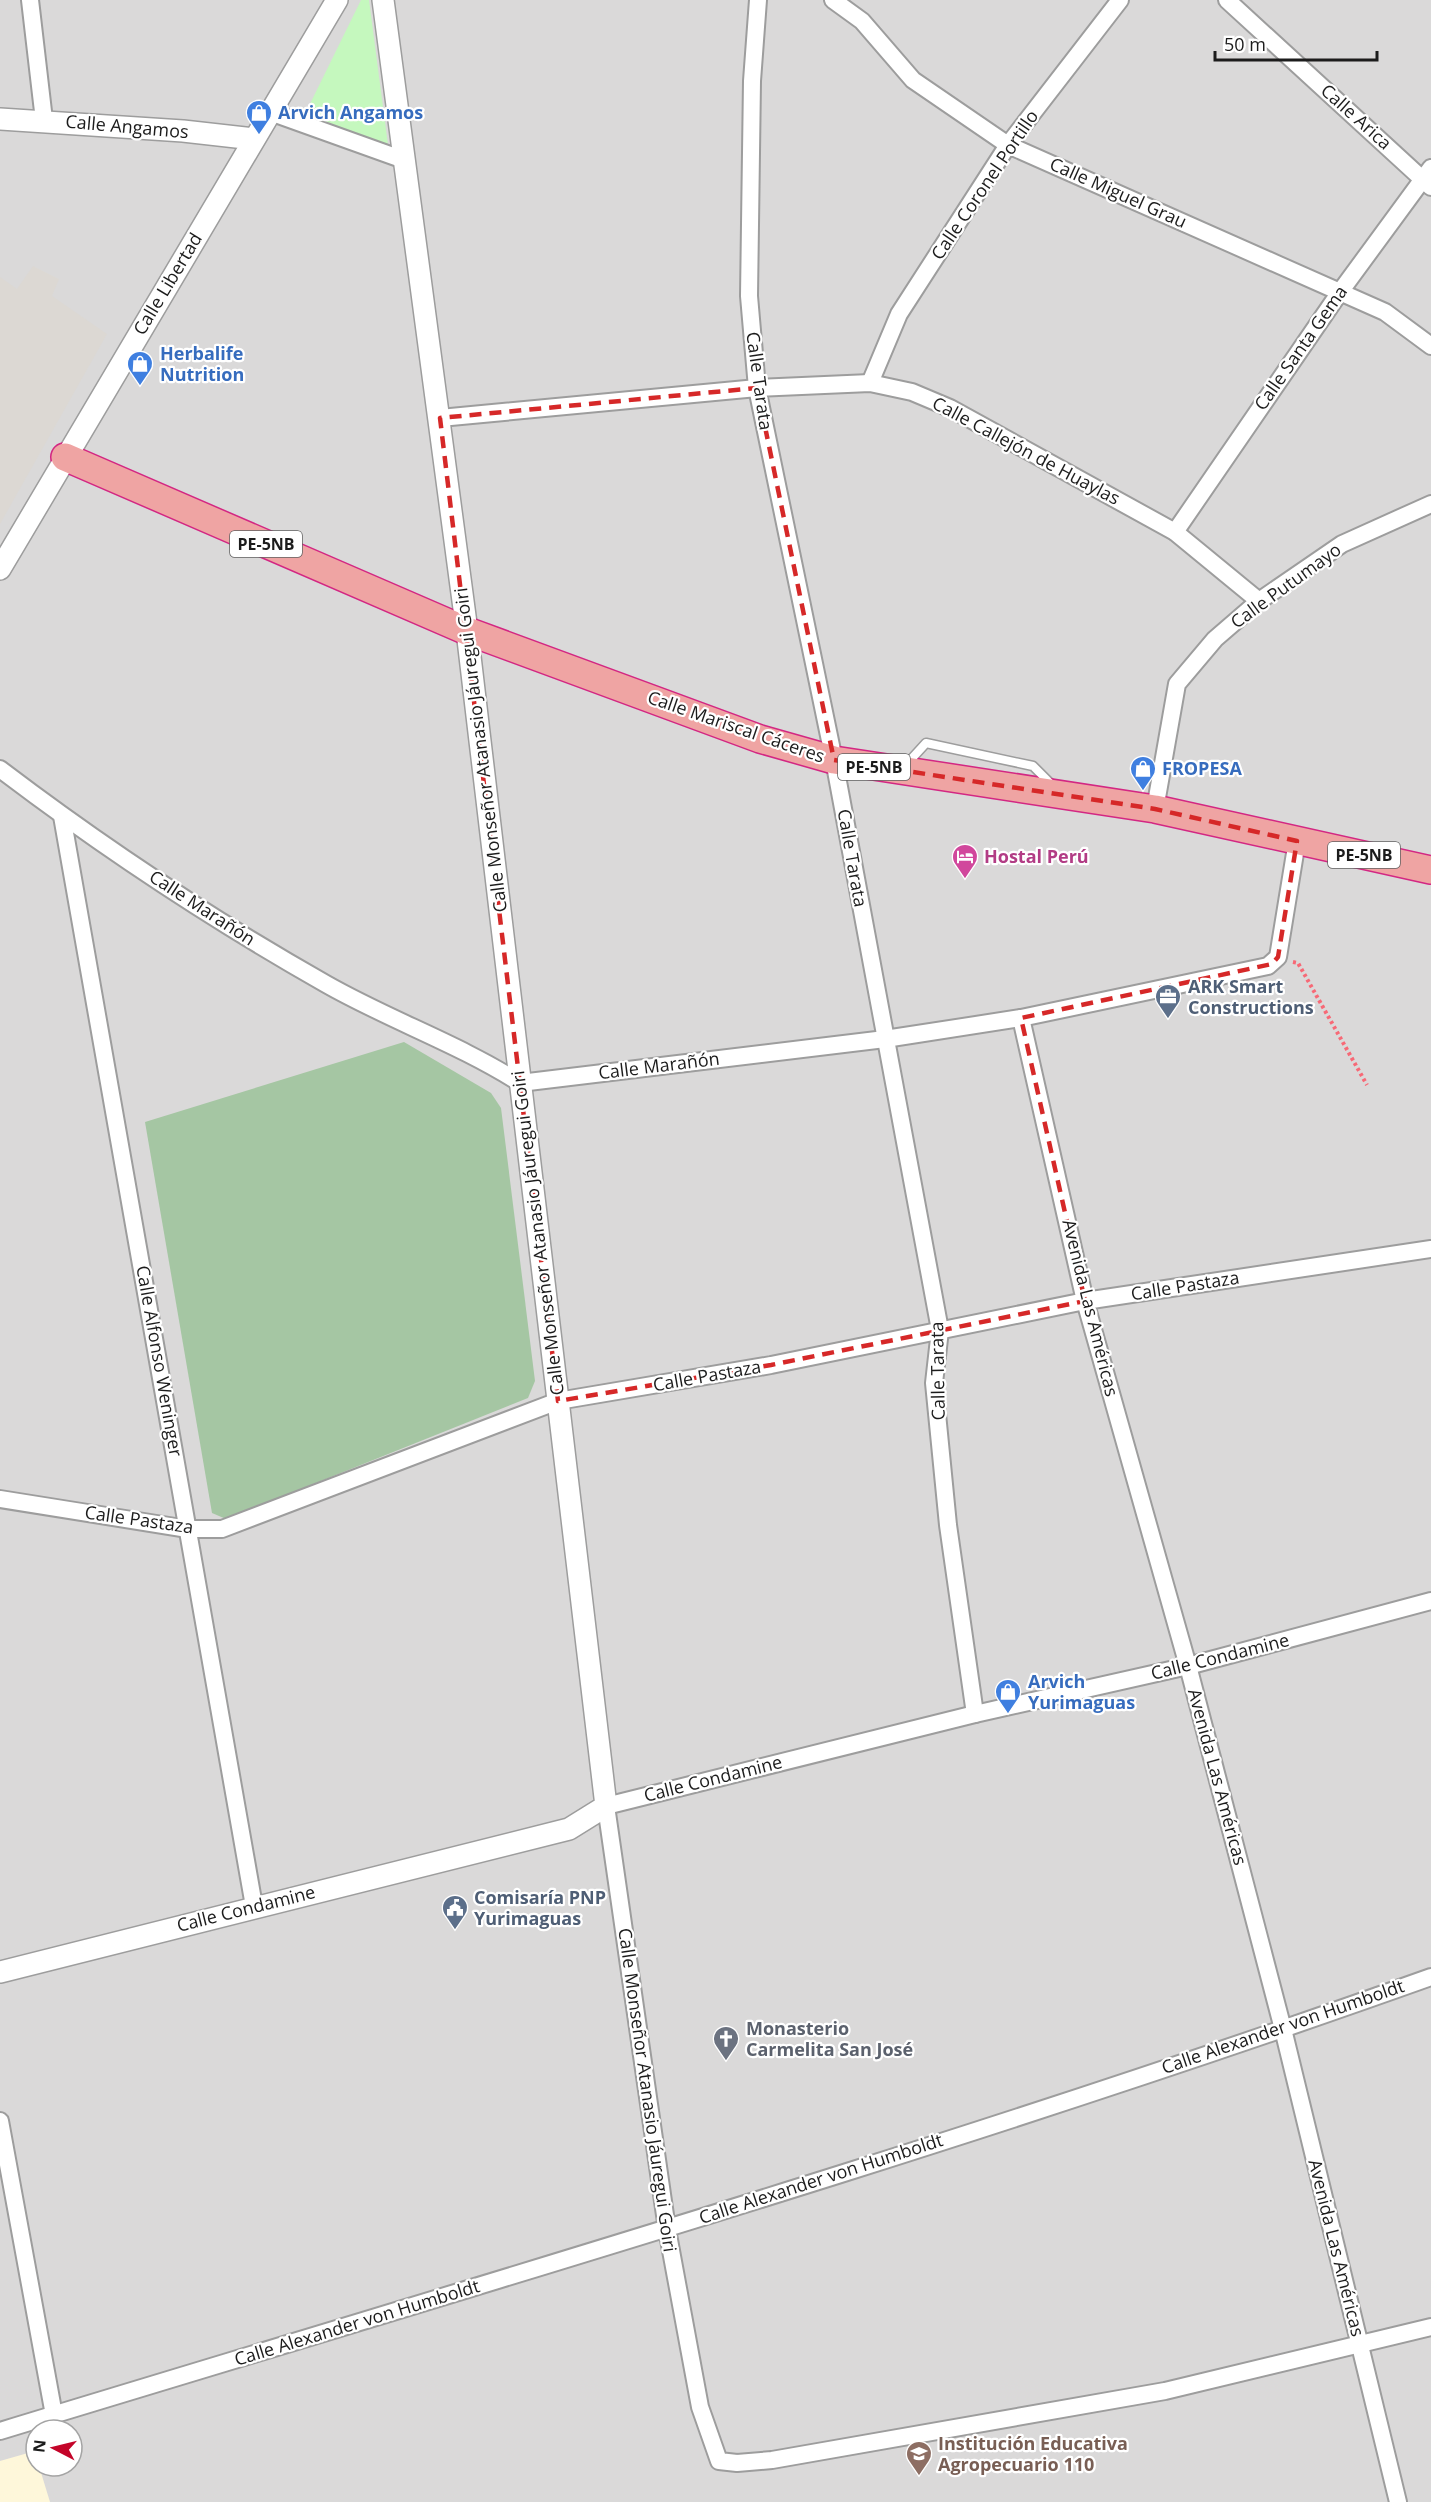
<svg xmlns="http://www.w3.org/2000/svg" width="1431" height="2502" font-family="'Open Sans',sans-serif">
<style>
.residential{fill:#dad9d9;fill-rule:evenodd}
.education{fill:#fef7da}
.airport{fill:#dcd8d3}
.cemetery{fill:#a5c6a3}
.park{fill:#c5f8be}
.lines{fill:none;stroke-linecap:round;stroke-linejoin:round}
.service-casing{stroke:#9d9d9d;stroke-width:11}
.minor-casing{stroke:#9d9d9d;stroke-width:20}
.tertiary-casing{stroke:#9d9d9d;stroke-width:24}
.trunk-casing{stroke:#d32783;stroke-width:30}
.path{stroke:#f76976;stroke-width:4;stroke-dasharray:3 3;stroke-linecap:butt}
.service{stroke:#fff;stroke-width:8}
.minor{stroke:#fff;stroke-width:16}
.tertiary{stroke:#fff;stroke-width:21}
.trunk{stroke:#efa4a3;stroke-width:27}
.marked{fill:none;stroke:#d62828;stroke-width:4.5;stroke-dasharray:12 8;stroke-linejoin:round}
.labels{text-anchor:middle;stroke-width:4.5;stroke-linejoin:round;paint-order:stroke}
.shield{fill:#fff;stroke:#606060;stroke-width:1.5}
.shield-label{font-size:16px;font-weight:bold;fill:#1c1c1c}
.shop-label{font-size:18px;font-weight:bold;fill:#366cbe;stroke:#fff;text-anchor:start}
.street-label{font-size:18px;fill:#1c1c1c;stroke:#fff}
.hotel-label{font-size:18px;font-weight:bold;fill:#b23c85;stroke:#fff;text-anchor:start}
.service-label{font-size:18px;font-weight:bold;fill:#4e5e75;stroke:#fff;text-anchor:start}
.worship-label{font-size:18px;font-weight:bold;fill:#5b616d;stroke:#fff;text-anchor:start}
.education-label{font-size:18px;font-weight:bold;fill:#785e54;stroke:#fff;text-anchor:start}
</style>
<rect width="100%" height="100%" fill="#ede7e2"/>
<path class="residential" d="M 0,0 L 1431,0 L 1431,2502 L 0,2502 ZM 36,2430 L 72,2430 L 72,2466 L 36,2466 Z"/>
<polygon class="education" points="35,2451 36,2466 39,2466 50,2502 0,2502 0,2461"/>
<polygon class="airport" points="33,266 59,279 52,296 107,334 0,524 0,277 17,289"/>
<polygon class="cemetery" points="404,1042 491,1093 501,1108 535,1381 528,1398 226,1519 212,1513 145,1122"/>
<polygon class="park" points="361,0 369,0 388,145 305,114"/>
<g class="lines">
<defs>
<polyline id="service" points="905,766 926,743 1033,766 1053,786"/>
<g id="minor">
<polyline points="30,0 44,120"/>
<polyline points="758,0 752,81 749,296 757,388 834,760 940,1330 934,1383 948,1525 975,1714"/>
<polyline points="833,0 862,21 913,80 1008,145 1385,312 1431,346"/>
<polyline points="1227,0 1431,187"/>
<polyline points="270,112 404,160"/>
<polyline points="870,383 899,314 1008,145 1120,0"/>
<polyline points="440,418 757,388 870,383 912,392 950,408 1175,532 1259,601"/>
<polyline points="1175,532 1340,292 1431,168"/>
<path d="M 0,769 C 104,848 213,920 326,984 C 389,1020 459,1044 520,1083 L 885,1039 L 1021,1018 L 1268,966 L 1278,957 L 1297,841"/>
<polyline points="1155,809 1177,684 1215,639 1259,601 1342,544 1431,504"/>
<polyline points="62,816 254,1906"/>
<polyline points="1021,1018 1085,1301 1188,1666 1283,2029 1398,2502"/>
<polyline points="0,1499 188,1529 222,1529 558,1401 771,1365 1085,1301 1431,1249"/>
<polyline points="1431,1601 1188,1666 975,1714 606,1806 667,2229 700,2407 719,2461 737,2463 772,2460 1165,2391 1431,2327"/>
<polyline points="0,2121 54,2415"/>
<path d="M 0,2431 C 479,2285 960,2145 1431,1977"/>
</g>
<g id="tertiary">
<polyline points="0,119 183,131 254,139"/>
<polyline points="0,569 337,0"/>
<polyline points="0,1972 569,1829 606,1806 467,631 383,0"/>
</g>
<polyline id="trunk" points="65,457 467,631 760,739 834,760 1155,809 1431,870"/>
</defs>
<use href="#service" class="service-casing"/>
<use href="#minor" class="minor-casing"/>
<use href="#tertiary" class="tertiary-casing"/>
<use href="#trunk" class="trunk-casing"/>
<polyline class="path" points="1293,962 1298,963 1367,1085"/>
<use href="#service" class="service"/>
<use href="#minor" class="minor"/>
<use href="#tertiary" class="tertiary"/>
<use href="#trunk" class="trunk"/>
</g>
<path class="marked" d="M 757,388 L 834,760 L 1155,809 L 1297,841 L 1278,957 L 1272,964 L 1021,1018 L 1085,1301 L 771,1365 L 558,1401 L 440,418 Z"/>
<defs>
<symbol id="shop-pin" viewBox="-11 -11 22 30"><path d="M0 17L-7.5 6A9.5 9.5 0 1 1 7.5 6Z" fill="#3f7fe0" stroke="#fff"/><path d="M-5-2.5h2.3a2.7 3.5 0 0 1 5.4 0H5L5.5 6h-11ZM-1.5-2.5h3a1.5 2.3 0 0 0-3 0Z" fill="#fff"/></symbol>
<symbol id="hotel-pin" viewBox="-11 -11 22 30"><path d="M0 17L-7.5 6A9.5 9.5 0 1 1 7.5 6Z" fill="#d1479c" stroke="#fff"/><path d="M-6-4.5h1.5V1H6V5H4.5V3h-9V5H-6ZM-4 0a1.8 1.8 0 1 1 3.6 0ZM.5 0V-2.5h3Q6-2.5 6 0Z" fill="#fff"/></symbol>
<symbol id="office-pin" viewBox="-11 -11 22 30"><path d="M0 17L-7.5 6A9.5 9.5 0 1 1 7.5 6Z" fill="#5c6f8a" stroke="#fff"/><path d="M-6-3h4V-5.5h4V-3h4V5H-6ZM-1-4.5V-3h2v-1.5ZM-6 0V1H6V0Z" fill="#fff"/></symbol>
<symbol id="civic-pin" viewBox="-11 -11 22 30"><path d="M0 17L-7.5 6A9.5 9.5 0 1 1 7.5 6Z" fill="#5c6f8a" stroke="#fff"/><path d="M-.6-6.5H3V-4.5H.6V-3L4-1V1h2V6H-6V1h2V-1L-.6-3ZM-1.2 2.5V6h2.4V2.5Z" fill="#fff"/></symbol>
<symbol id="church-pin" viewBox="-11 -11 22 30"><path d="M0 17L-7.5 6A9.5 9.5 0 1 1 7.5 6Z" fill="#6b7280" stroke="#fff"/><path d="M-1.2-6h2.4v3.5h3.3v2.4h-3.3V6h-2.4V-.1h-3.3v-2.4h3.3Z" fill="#fff"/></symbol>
<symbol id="school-pin" viewBox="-11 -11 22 30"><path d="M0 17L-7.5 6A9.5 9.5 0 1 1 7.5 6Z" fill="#8d6e63" stroke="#fff"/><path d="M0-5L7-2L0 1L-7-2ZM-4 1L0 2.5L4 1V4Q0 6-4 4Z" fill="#fff"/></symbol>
</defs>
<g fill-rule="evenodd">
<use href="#shop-pin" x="244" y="98" width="30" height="40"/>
<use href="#shop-pin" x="125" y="349" width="30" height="40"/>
<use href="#shop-pin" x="1128" y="754" width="30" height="40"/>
<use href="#hotel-pin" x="950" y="842" width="30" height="40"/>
<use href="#office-pin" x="1153" y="982" width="30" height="40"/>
<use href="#shop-pin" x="993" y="1677" width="30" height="40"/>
<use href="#civic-pin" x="440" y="1893" width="30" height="40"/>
<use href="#church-pin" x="711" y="2024" width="30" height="40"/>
<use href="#school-pin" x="904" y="2439" width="30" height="40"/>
</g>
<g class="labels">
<g class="shield">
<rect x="230" y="531" width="72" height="26" rx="4.5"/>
<rect x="838" y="754" width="72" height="26" rx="4.5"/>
<rect x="1328" y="842" width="72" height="26" rx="4.5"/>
</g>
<g class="shield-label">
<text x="266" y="550">PE-5NB</text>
<text x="874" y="773">PE-5NB</text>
<text x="1364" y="861">PE-5NB</text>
</g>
<g class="shop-label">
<text x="278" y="119">Arvich Angamos</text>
<text x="160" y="360">Herbalife<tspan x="160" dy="21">Nutrition</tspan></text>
<text x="1162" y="775">FROPESA</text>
<text x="1028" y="1688">Arvich<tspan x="1028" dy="21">Yurimaguas</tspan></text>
</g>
<g class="street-label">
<text transform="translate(1356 117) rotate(42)" y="6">Calle Arica</text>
<text transform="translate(127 127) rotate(5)" y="6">Calle Angamos</text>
<text transform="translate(985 185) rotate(-56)" y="6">Calle Coronel Portillo</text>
<text transform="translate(1118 193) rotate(24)" y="6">Calle Miguel Grau</text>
<text transform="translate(168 284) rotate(-59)" y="6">Calle Libertad</text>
<text transform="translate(1301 348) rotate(-55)" y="6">Calle Santa Gema</text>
<text transform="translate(759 381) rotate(82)" y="6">Calle Tarata</text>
<text transform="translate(1026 451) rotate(28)" y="6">Calle Callejón de Huaylas</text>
<text transform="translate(1286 586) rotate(-36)" y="6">Calle Putumayo</text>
<text transform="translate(736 727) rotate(19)" y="6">Calle Mariscal Cáceres</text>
<text transform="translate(481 750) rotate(-97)" y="6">Calle Monseñor Atanasio Jáuregui Goiri</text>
<text transform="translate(852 858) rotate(80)" y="6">Calle Tarata</text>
<text transform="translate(202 908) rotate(33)" y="6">Calle Marañón</text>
<text transform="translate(659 1066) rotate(-7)" y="6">Calle Marañón</text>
<text transform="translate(538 1233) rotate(-97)" y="6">Calle Monseñor Atanasio Jáuregui Goiri</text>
<text transform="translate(1185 1286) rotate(-9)" y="6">Calle Pastaza</text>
<text transform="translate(1090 1308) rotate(76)" y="6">Avenida Las Américas</text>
<text transform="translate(159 1361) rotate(80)" y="6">Calle Alfonso Weninger</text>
<text transform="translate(938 1371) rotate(-91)" y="6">Calle Tarata</text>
<text transform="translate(707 1376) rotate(-10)" y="6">Calle Pastaza</text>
<text transform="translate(139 1520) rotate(8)" y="6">Calle Pastaza</text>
<text transform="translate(1220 1657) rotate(-14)" y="6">Calle Condamine</text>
<text transform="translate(1217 1777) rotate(75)" y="6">Avenida Las Américas</text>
<text transform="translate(713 1779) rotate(-14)" y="6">Calle Condamine</text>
<text transform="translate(246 1909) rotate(-14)" y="6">Calle Condamine</text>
<text transform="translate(1283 2027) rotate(-19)" y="6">Calle Alexander von Humboldt</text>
<text transform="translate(647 2090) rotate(82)" y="6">Calle Monseñor Atanasio Jáuregui Goiri</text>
<text transform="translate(821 2179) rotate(-18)" y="6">Calle Alexander von Humboldt</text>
<text transform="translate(1336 2248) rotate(76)" y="6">Avenida Las Américas</text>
<text transform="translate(357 2323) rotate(-17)" y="6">Calle Alexander von Humboldt</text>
</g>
<g class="hotel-label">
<text x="984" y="863">Hostal Perú</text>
</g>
<g class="service-label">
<text x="1188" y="993">ARK Smart<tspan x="1188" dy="21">Constructions</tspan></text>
<text x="474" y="1904">Comisaría PNP<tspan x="474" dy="21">Yurimaguas</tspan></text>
</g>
<g class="worship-label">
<text x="746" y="2035">Monasterio<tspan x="746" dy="21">Carmelita San José</tspan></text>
</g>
<g class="education-label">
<text x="938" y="2450">Institución Educativa<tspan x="938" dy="21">Agropecuario 110</tspan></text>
</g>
</g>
<g transform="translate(54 2448) rotate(277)"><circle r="28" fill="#ffffff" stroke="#a4a4a4" stroke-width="1.5"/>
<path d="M0-4.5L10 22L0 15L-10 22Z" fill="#c40429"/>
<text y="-9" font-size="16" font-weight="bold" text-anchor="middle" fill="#1c1c1c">N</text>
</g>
<path d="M1215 51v9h162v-9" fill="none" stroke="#1c1c1c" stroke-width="3"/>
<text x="1224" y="51" font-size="18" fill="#1c1c1c" stroke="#ffffff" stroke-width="4.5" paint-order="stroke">50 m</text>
</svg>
